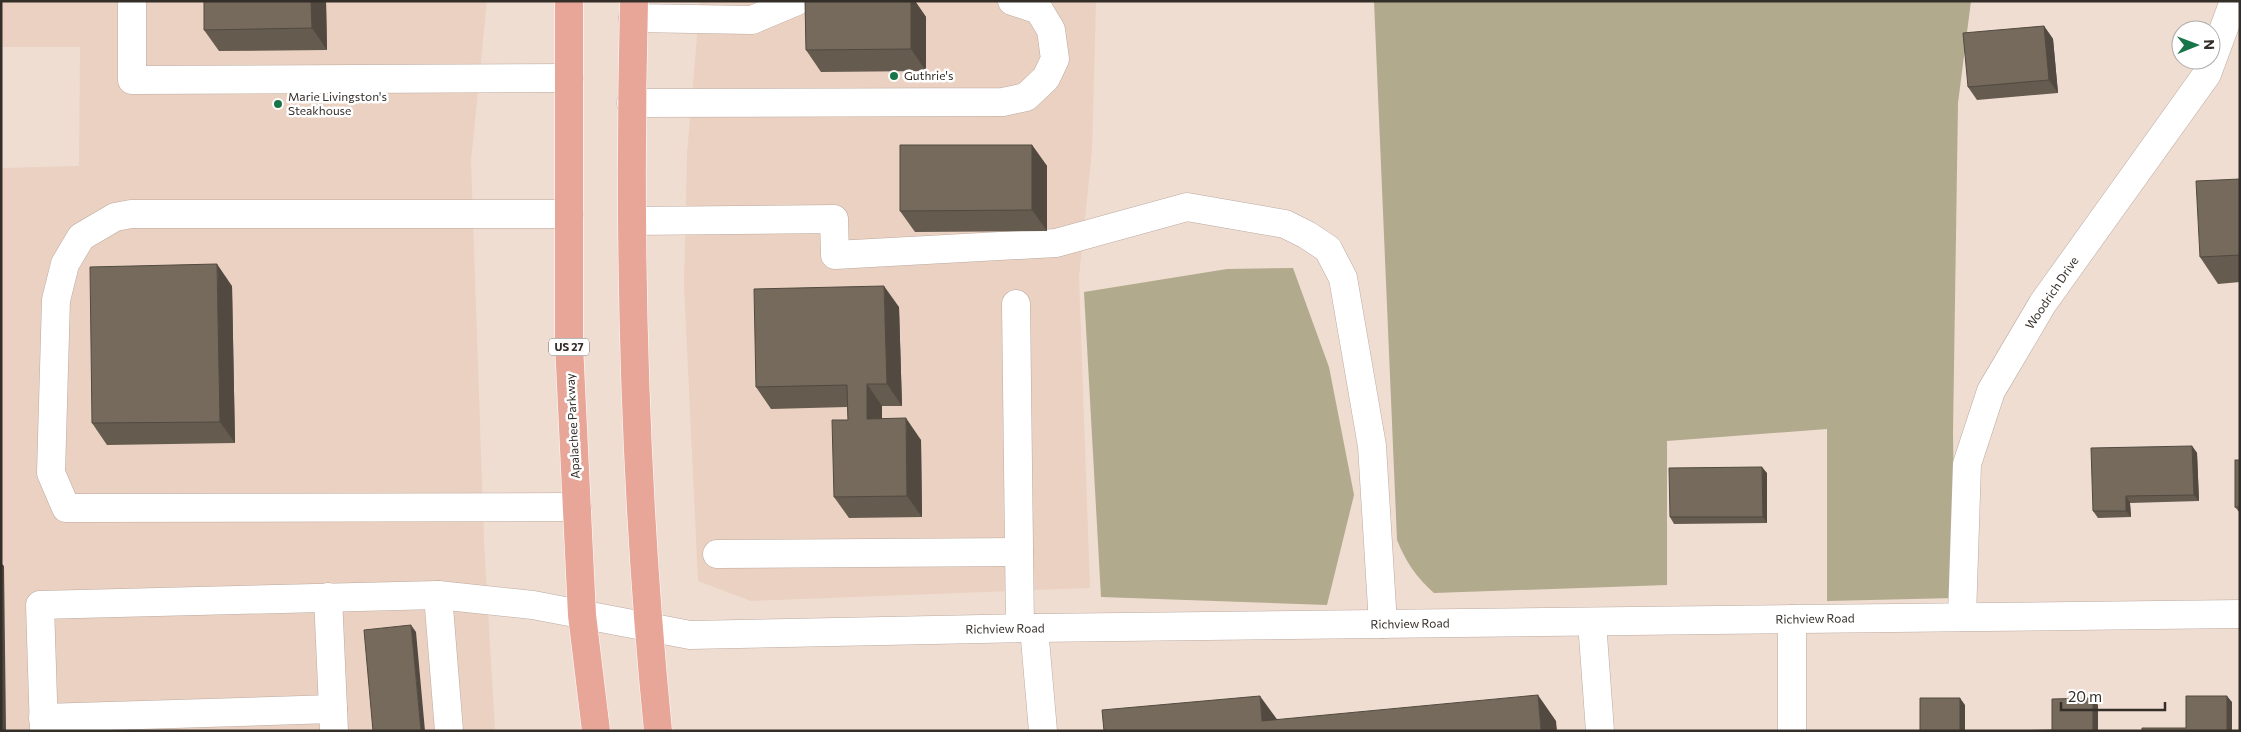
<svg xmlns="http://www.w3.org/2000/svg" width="2241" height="732" font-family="Commissioner,sans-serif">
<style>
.built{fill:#ead1c1}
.forest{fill:#b1aa8d}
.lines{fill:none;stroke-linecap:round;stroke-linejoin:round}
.minor-casing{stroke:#bcaaa0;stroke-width:29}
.major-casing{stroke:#fff;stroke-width:29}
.minor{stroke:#fff;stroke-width:28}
.major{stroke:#e8a698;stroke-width:28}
.wall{fill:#655b4f}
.shaded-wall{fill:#524a40}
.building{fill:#756a5c;stroke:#524a40}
.poi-dot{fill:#18754a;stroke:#fff;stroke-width:2}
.labels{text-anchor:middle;stroke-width:5;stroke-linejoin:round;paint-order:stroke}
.shield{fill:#fff;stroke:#716d69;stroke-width:1}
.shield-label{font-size:11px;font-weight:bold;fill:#342e29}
.poi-label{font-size:12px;fill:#342e29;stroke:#fff;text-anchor:start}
.street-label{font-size:12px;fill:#342e29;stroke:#fff}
</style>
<rect width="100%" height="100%" fill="#efddd2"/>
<g class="built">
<polygon points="1,1 487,1 471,161 484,542 495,731 1,731 1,168 79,166 80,47 1,47"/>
<polygon points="700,1 1096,1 1092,150 1079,277 1090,588 751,601 698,581 684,284 687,154"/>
</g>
<g class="forest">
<path d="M 1374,1 L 1971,1 L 1958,103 L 1953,432 L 1955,598 L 1827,601 L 1827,429 L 1667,441 L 1667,585 L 1434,593 C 1416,577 1406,562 1397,540 Z"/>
<polygon points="1293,268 1329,367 1354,495 1327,605 1101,597 1084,292 1227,269"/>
</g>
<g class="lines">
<defs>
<g id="minor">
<polyline points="132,1 132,80 569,78"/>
<polyline points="633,18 752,20 797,1"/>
<polyline points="631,103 1003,102 1026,97 1046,78 1055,59 1051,30 1039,10 1012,1"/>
<polyline points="569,214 131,214 115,217 81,237 65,264 56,300 51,473 66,508 577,507"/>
<polyline points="633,221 834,219 835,255 1056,243 1187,207 1285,224 1307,235 1328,249 1343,278 1372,446 1383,624"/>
<polyline points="1016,304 1020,628"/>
<polyline points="717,554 1019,552"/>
<polyline points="438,595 449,731"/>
<polyline points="328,597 334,731"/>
<polyline points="1962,617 1967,464 1991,391 2043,303 2207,74 2234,1"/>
<polyline points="1592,622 1600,731"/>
<polyline points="1034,628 1043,731"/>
<polyline points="43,718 333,709"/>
<polyline points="44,731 40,605 438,595 533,605 690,635 1034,628 2240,614"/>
<polyline points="1792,731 1792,619"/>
</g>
<g id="major">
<polyline points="569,1 569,344 582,615 596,731"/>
<path d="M 634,1 C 628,244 634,489 658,731"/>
</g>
</defs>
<use href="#minor" class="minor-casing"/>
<use href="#major" class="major-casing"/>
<use href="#minor" class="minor"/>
<use href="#major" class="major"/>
</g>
<g class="wall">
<polygon points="204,1 326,1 327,50 219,51 204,30"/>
<polygon points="805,1 915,1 926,17 926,71 821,72 806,50"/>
<polygon points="2044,26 2053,39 2058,93 1977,100 1968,87"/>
<polygon points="1032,145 1047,166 1047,231 915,232 900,211"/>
<polygon points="2240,179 2240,282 2218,284 2200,257"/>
<polygon points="232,286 235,443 107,445 92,423"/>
<polygon points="899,307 902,406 882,406 882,419 921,440 922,517 849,518 834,497 848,420 847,407 771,409 756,387"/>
<polygon points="2192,446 2197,453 2199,501 2130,503 2131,517 2098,518 2093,511"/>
<polygon points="2240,460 2240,513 2235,507"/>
<polygon points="1767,473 1767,523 1674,524 1670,517"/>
</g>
<g class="shaded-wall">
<polygon points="311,1 326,1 327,50 312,28"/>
<polygon points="911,1 915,1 926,17 926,71 911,49"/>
<polygon points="2044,26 2053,39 2058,93 2049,80"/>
<polygon points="1032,145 1047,166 1047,231 1032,210"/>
<polygon points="217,264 232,286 235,443 220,422"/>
<polygon points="884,286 899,307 902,406 887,384"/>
<polygon points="867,384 882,406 882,441 867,419"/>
<polygon points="906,418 921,440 922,517 907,496"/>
<polygon points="2192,446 2197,453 2199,501 2194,495"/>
<polygon points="1762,467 1767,473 1767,523 1763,517"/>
<polygon points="2126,496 2130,503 2131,517 2126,511"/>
<polygon points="1,563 4,566 6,731 1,731"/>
<polygon points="411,625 416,632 425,731 421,731"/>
<polygon points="1538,695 1556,721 1557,731 1541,731"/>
<polygon points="1260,696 1279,722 1262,721"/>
<polygon points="2227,696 2232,702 2232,731 2227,731"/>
<polygon points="1960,698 1965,705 1965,731 1960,731"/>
<polygon points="2093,698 2098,705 2098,731 2093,731"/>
</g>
<g class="building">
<polygon points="204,1 311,1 312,28 204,30"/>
<polygon points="805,1 911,1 911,49 806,50"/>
<polygon points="2044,26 2049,80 1968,87 1963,33"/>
<polygon points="900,145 1032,145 1032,210 900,211"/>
<polygon points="2240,179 2240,255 2200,257 2196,181"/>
<polygon points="217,264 220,422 92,423 90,267"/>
<polygon points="884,286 887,384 867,384 867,419 906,418 907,496 834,497 832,420 848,420 847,385 756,387 754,289"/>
<polygon points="2192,446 2194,495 2126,496 2126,511 2093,511 2091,448"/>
<rect x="2235" y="460" width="5" height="47"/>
<polygon points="1762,467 1763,517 1670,517 1669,468"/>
<polygon points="411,625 421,731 373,731 364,630"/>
<polygon points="1538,695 1541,731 1104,731 1102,710 1260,696 1262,721"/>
<polygon points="2186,696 2227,696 2227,731 2142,731 2142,728 2186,728"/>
<polygon points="1920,698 1960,698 1960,731 1875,731 1920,731"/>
<polygon points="2093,698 2093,731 2008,731 2052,730 2052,699"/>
</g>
<g class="poi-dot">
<circle cx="894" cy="76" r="5"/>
<circle cx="278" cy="104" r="5"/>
</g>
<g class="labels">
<rect class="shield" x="549" y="338.5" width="40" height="17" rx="4"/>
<g class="shield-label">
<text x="569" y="351">US 27</text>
</g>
<g class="poi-label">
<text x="904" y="80">Guthrie's</text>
<text x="288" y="101">Marie Livingston's<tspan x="288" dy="14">Steakhouse</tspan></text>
</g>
<g class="street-label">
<text transform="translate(2052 293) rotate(-56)" y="4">Woodrich Drive</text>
<text transform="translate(573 426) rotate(-93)" y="4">Apalachee Parkway</text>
<text transform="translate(1815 619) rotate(-1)" y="4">Richview Road</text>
<text transform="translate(1410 624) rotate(-1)" y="4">Richview Road</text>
<text transform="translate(1005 629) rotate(-1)" y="4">Richview Road</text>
</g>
</g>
<rect width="2241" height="732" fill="none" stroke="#342e29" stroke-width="5"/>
<g transform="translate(2196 45) rotate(89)"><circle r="24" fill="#ffffff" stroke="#aeaba9"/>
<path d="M0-4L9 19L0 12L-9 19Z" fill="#18754a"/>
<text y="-8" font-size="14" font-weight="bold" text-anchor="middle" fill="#342e29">N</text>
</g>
<path d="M2061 702v8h104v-8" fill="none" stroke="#342e29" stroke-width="2.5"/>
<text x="2068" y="702" font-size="15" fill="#342e29" stroke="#ffffff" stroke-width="4" paint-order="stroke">20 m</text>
</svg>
